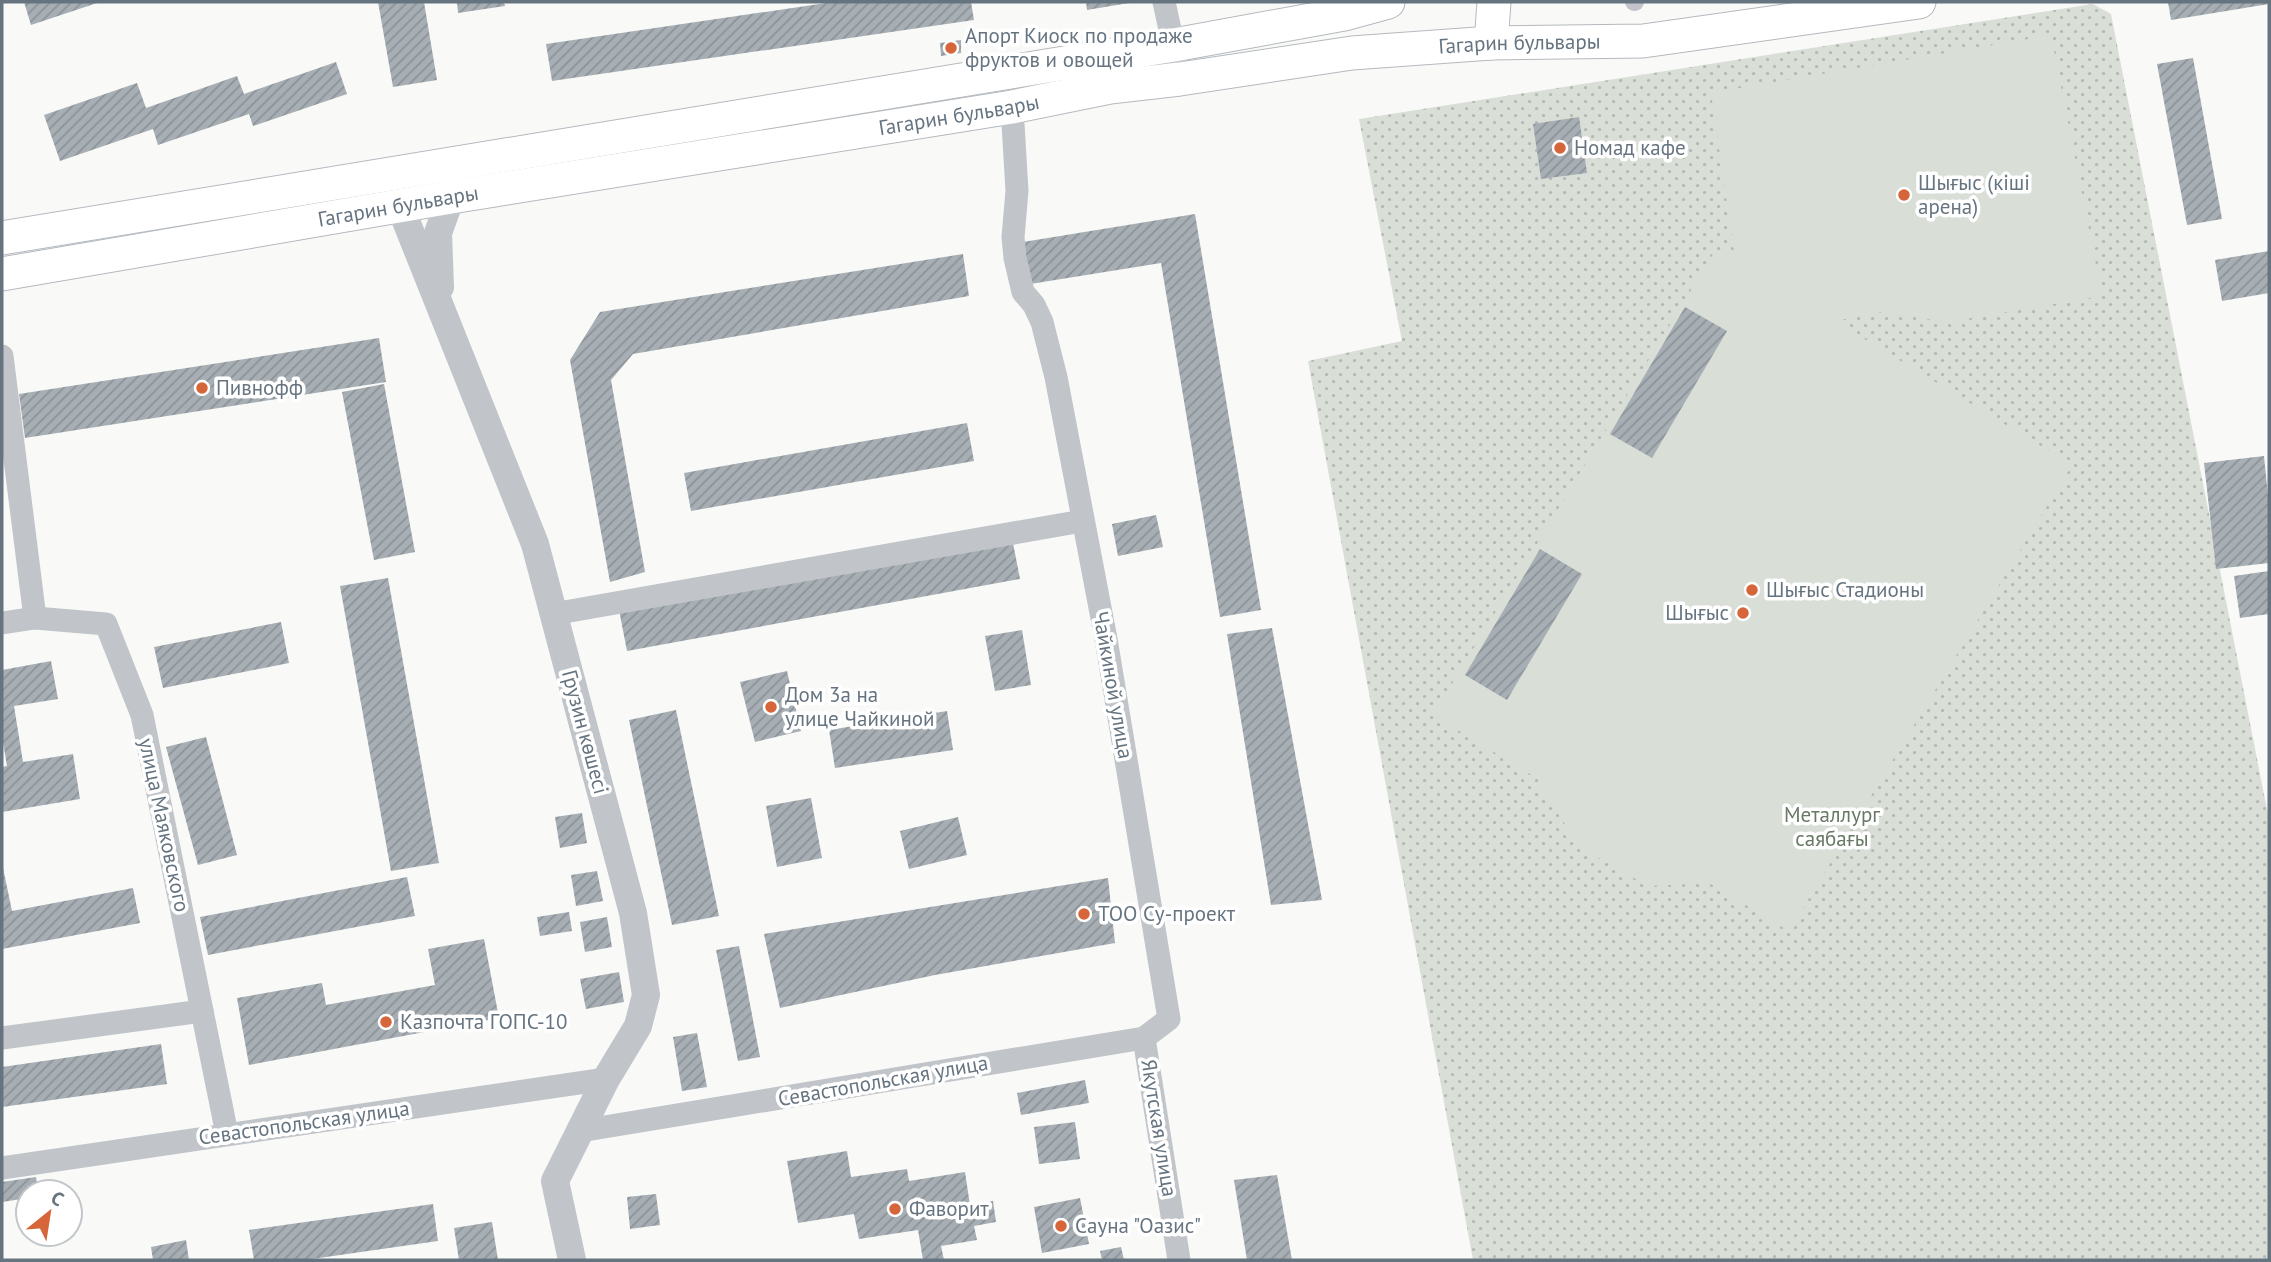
<svg xmlns="http://www.w3.org/2000/svg" width="2271" height="1262" font-family="'PT Sans',sans-serif">
<style>
.park{fill:url(#park-dots)}
.garden{fill:#d9ded7}
.building{fill:url(#building-hatch)}
.lines{fill:none;stroke-linecap:round;stroke-linejoin:round}
.secondary-casing{stroke:#b4b9be;stroke-width:35}
.pedestrian{stroke:#c1c5c9;stroke-width:18}
.minor{stroke:#c1c5c9;stroke-width:23}
.tertiary{stroke:#c1c5c9;stroke-width:28}
.secondary{stroke:#fff;stroke-width:33}
.poi-dot{fill:#d7653a;stroke:#fff;stroke-width:2.5}
.labels{text-anchor:middle;stroke-width:7;stroke-linejoin:round;paint-order:stroke}
.poi-label{font-size:21px;fill:#667480;stroke:#fff;text-anchor:start}
.street-label{font-size:21px;fill:#667480;stroke:#fff}
.park-label{font-size:21px;fill:#687965;stroke:#fff}
</style>
<defs>
<pattern id="park-dots" width="8" height="8" patternUnits="userSpaceOnUse" patternTransform="scale(1.75)"><rect width="8" height="8" fill="#d9ded7"/><path d="M2 2h.1M6 6h.1" fill="none" stroke="#b4b9b4" stroke-width="1.8" stroke-linecap="round"/></pattern>
<pattern id="building-hatch" width="6" height="6" patternUnits="userSpaceOnUse" patternTransform="scale(1.75)"><rect width="6" height="6" fill="#a7afb5"/><path d="M-1 1l2-2M0 6l6-6M5 7l2-2" fill="none" stroke="#8c9398"/></pattern>
</defs>
<rect width="100%" height="100%" fill="#f9faf8"/>
<polygon class="park" points="2093,4 2111,14 2269,820 2269,1260 1473,1260 1308,361 1402,341 1359,119"/>
<polygon class="garden" points="2051,35 2102,296 1947,322 1882,312 1835,321 2072,465 1789,931 1709,883 1648,886 1581,848 1541,788 1538,779 1433,715 1716,249 1735,259 1711,93"/>
<g class="building">
<polygon points="24,2 100,2 31,25"/>
<polygon points="378,2 424,2 437,80 393,87"/>
<polygon points="457,2 504,2 505,6 458,13"/>
<polygon points="833,2 971,2 974,20 552,81 546,44"/>
<polygon points="1086,2 1129,2 1129,3 1087,10"/>
<polygon points="2168,2 2269,2 2269,4 2171,20"/>
<polygon points="961,40 961,53 941,56 940,43"/>
<polygon points="2193,58 2222,219 2187,225 2157,64"/>
<polygon points="336,62 347,94 253,126 249,114 158,145 153,129 60,161 44,115 137,83 146,108 237,76 244,94"/>
<polygon points="1579,117 1587,173 1541,179 1533,124"/>
<polygon points="1195,214 1261,610 1220,617 1161,263 1024,285 1017,243"/>
<polygon points="2269,251 2269,293 2222,301 2215,260"/>
<polygon points="963,254 969,296 633,354 611,380 645,572 610,582 570,360 600,312"/>
<polygon points="1685,307 1727,331 1652,458 1610,434"/>
<polygon points="379,338 386,382 25,438 19,394"/>
<polygon points="384,384 415,552 374,560 342,392"/>
<polygon points="967,423 974,461 691,511 684,473"/>
<polygon points="2264,456 2269,506 2269,563 2216,569 2204,463"/>
<polygon points="1156,515 1163,547 1118,556 1112,524"/>
<polygon points="1012,538 1020,579 627,651 619,610"/>
<polygon points="1540,549 1582,574 1507,700 1465,675"/>
<polygon points="2269,571 2269,614 2240,618 2234,576"/>
<polygon points="388,578 439,863 391,871 340,586"/>
<polygon points="281,622 289,663 163,688 154,647"/>
<polygon points="1272,628 1322,900 1271,905 1227,634"/>
<polygon points="1022,630 1031,685 995,691 985,636"/>
<polygon points="51,661 58,699 14,706 23,762 73,754 80,799 2,812 2,767 7,766 2,736 2,670"/>
<polygon points="787,671 801,731 755,742 740,682"/>
<polygon points="676,710 719,916 672,925 629,720"/>
<polygon points="947,711 953,750 835,768 829,730"/>
<polygon points="206,737 237,855 198,865 166,747"/>
<polygon points="811,798 822,858 777,867 766,806"/>
<polygon points="582,813 587,843 560,848 555,817"/>
<polygon points="958,817 967,855 909,869 900,831"/>
<polygon points="2,863 12,911 133,888 140,923 2,949"/>
<polygon points="597,871 603,901 576,906 571,875"/>
<polygon points="407,877 415,916 208,955 200,917"/>
<polygon points="1108,878 1115,943 935,975 780,1008 764,934"/>
<polygon points="569,912 572,931 540,936 537,917"/>
<polygon points="607,917 612,947 585,952 580,922"/>
<polygon points="484,939 499,1018 249,1065 237,998 322,983 326,1005 435,985 428,949"/>
<polygon points="739,946 760,1057 738,1061 716,950"/>
<polygon points="619,972 624,1002 586,1009 580,979"/>
<polygon points="697,1033 707,1087 682,1091 673,1037"/>
<polygon points="161,1044 167,1084 2,1107 2,1067"/>
<polygon points="1085,1080 1089,1103 1021,1115 1017,1093"/>
<polygon points="1075,1122 1080,1159 1039,1164 1034,1127"/>
<polygon points="847,1151 851,1177 907,1169 909,1181 965,1172 970,1205 993,1201 996,1222 974,1226 977,1240 941,1246 944,1260 923,1260 918,1230 859,1239 854,1214 798,1223 787,1161"/>
<polygon points="1277,1175 1292,1260 1247,1260 1234,1180"/>
<polygon points="36,1177 38,1192 28,1192 28,1198 2,1202 2,1182"/>
<polygon points="656,1194 660,1225 630,1229 627,1197"/>
<polygon points="1080,1198 1089,1244 1042,1253 1034,1207"/>
<polygon points="433,1204 438,1241 305,1260 254,1260 249,1230"/>
<polygon points="492,1222 498,1260 459,1260 454,1228"/>
<polygon points="186,1240 189,1260 153,1260 151,1247"/>
<polygon points="1121,1247 1124,1260 1102,1260 1100,1251"/>
</g>
<g class="lines">
<defs>
<g id="secondary">
<polyline points="1491,43 1494,2"/>
<polyline points="2,238 1174,45 1344,14 1388,2"/>
<path id="s1" d="M 2,274 L 451,197 L 1012,107 L 1110,87 L 1180,79 L 1352,53 L 1491,43 L 1643,41 L 1919,2"/>
</g>
</defs>
<use href="#secondary" class="secondary-casing"/>
<polyline class="pedestrian" points="1634,2 1635,2"/>
<g class="minor">
<polyline points="1164,2 1176,57"/>
<polyline points="2,356 35,618"/>
<polyline points="553,614 1082,521"/>
<polyline points="2,623 35,618 106,624 142,715 227,1134"/>
<polyline points="2,1038 202,1011"/>
<polyline points="1144,1038 1179,1260"/>
<polyline points="580,1131 1144,1038 1169,1019 1106,639 1056,377 1042,322 1034,305 1023,292 1015,258 1013,237 1017,191 1012,107"/>
<polyline points="2,1168 606,1079"/>
</g>
<g class="tertiary">
<polyline points="400,206 535,544 633,913 646,995 638,1026 606,1079 555,1181 572,1260"/>
<polyline points="440,287 438,233 451,197"/>
</g>
<use href="#secondary" class="secondary"/>
</g>
<g class="poi-dot">
<circle cx="951" cy="48" r="7"/>
<circle cx="1560" cy="148" r="7"/>
<circle cx="1904" cy="195" r="7"/>
<circle cx="202" cy="388" r="7"/>
<circle cx="1752" cy="590" r="7"/>
<circle cx="1743" cy="613" r="7"/>
<circle cx="771" cy="707" r="7"/>
<circle cx="1084" cy="914" r="7"/>
<circle cx="386" cy="1022" r="7"/>
<circle cx="895" cy="1209" r="7"/>
<circle cx="1061" cy="1226" r="7"/>
</g>
<g class="labels">
<g class="poi-label">
<text x="965" y="43">Апорт Киоск по продаже<tspan x="965" dy="24">фруктов и овощей</tspan></text>
<text x="1574" y="155">Номад кафе</text>
<text x="1918" y="190">Шығыс (кіші<tspan x="1918" dy="24">арена)</tspan></text>
<text x="216" y="395">Пивнофф</text>
<text x="1766" y="597">Шығыс Стадионы</text>
<text x="1729" y="620" text-anchor="end">Шығыс</text>
<text x="785" y="702">Дом 3а на<tspan x="785" dy="24">улице Чайкиной</tspan></text>
<text x="1098" y="921">ТОО Су-проект</text>
<text x="400" y="1029">Казпочта ГОПС-10</text>
<text x="909" y="1216">Фаворит</text>
<text x="1075" y="1233">Сауна "Оазис"</text>
</g>
<g class="street-label">
<text dy="7" stroke="none"><textPath href="#s1" startOffset="1536">Гагарин бульвары</textPath></text>
<text dy="7" stroke="none"><textPath href="#s1" startOffset="970">Гагарин бульвары</textPath></text>
<text dy="7" stroke="none"><textPath href="#s1" startOffset="402">Гагарин бульвары</textPath></text>
<text transform="translate(1113 685) rotate(80)" y="7">Чайкиной улица</text>
<text transform="translate(585 732) rotate(75)" y="7">Грузин көшесі</text>
<text transform="translate(164 825) rotate(78)" y="7">улица Маяковского</text>
<text transform="translate(883 1081) rotate(-10)" y="7">Севастопольская улица</text>
<text transform="translate(304 1123) rotate(-8)" y="7">Севастопольская улица</text>
<text transform="translate(1159 1128) rotate(81)" y="7">Якутская улица</text>
</g>
<g class="park-label">
<text x="1832" y="822">Металлург<tspan x="1832" dy="24">саябағы</tspan></text>
</g>
</g>
<rect width="2271" height="1262" fill="none" stroke="#667480" stroke-width="7"/>
<g transform="translate(49 1213) rotate(30)"><circle r="33" fill="#ffffff" stroke="#c2c7cc" stroke-width="2"/>
<path d="M0-5L12 26L0 18L-12 26Z" fill="#d7653a"/>
<text y="-10" font-size="19" font-weight="bold" text-anchor="middle" fill="#667480">С</text>
</g>
</svg>
